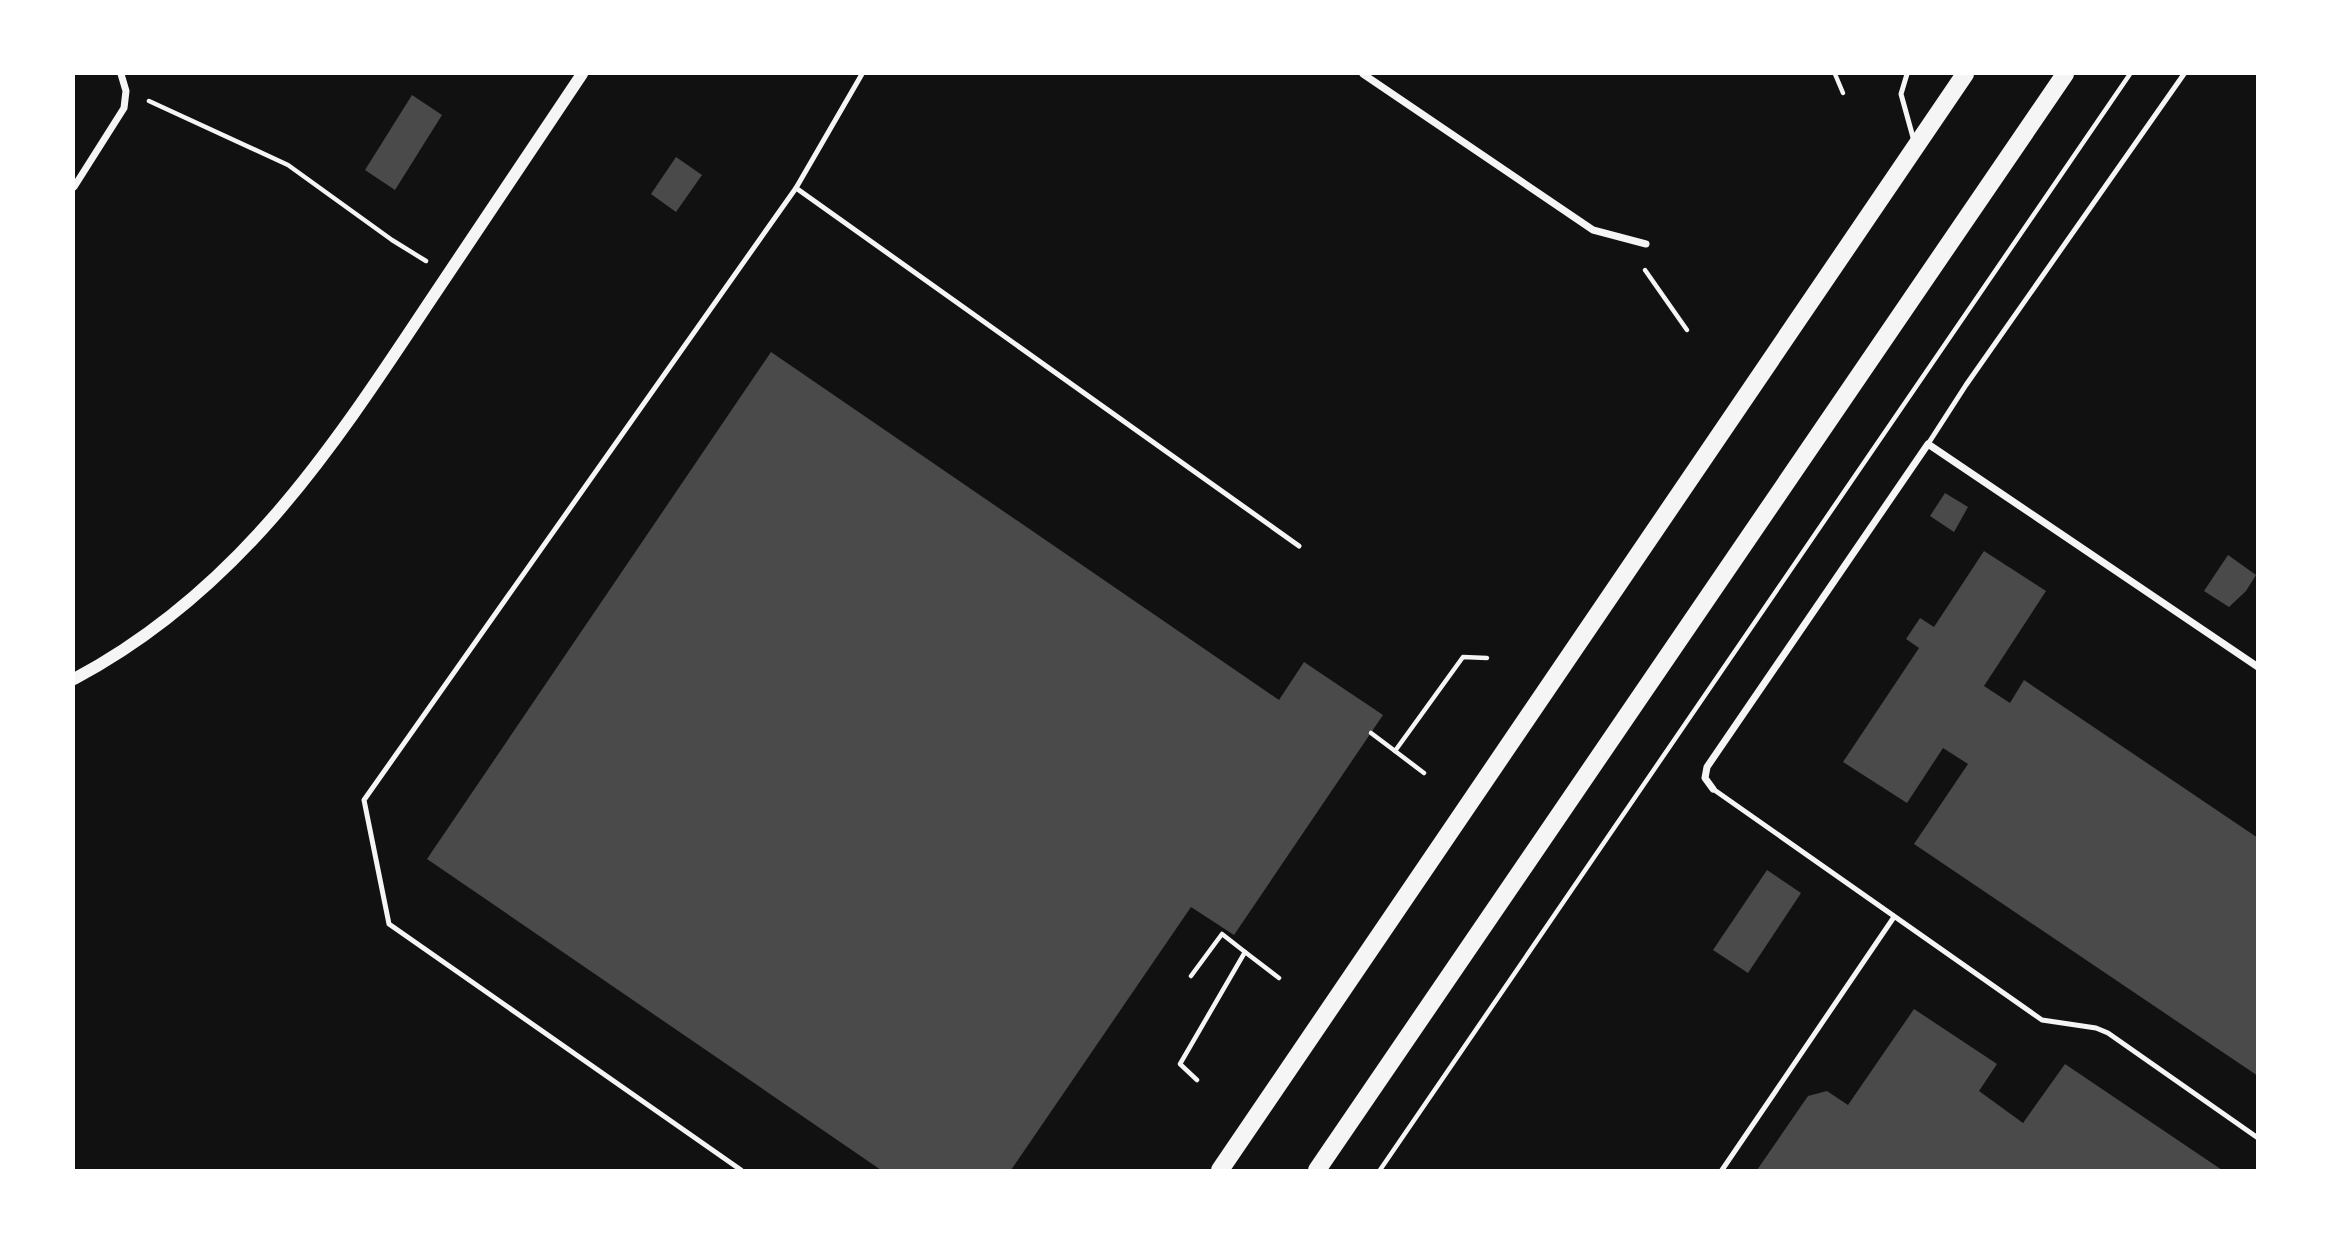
<svg xmlns="http://www.w3.org/2000/svg" width="2331" height="1244" font-family="'Noto Sans',sans-serif">
<style>
.building{fill:#4a4a4a}
.lines{fill:none;stroke-linecap:round;stroke-linejoin:round}
.path{stroke:#f5f5f5;stroke-width:4.5}
.service{stroke:#f5f5f5;stroke-width:5}
.minor{stroke:#f5f5f5;stroke-width:7}
.tertiary{stroke:#f5f5f5;stroke-width:12}
.primary{stroke:#f5f5f5;stroke-width:18}
</style>
<rect width="100%" height="100%" fill="#111"/>
<g class="building">
<polygon points="412,95 442,115 395,190 365,170"/>
<polygon points="676,157 702,175 676,212 651,194"/>
<polygon points="771,352 1279,700 1304,662 1383,715 1234,935 1191,907 1011,1170 881,1170 427,859"/>
<polygon points="1945,493 1968,507 1954,532 1930,516"/>
<polygon points="1984,551 2046,591 1984,686 2010,703 2024,680 2258,838 2258,1076 1914,844 1968,764 1943,748 1907,803 1843,762 1919,648 1906,639 1920,618 1934,627"/>
<polygon points="2228,555 2256,575 2246,591 2229,607 2204,591"/>
<polygon points="1767,870 1801,893 1748,973 1713,950"/>
<polygon points="1914,1009 1997,1064 1979,1091 2023,1123 2065,1064 2222,1170 1757,1170 1808,1096 1827,1091 1848,1105"/>
</g>
<g class="lines">
<g class="path">
<polyline points="1835,74 1843,93"/>
<polyline points="149,101 288,165 392,240 426,261"/>
<polyline points="1645,270 1687,330"/>
<polyline points="1371,733 1395,751 1463,657 1487,658"/>
<polyline points="1395,751 1424,773"/>
<polyline points="1245,952 1279,978"/>
<polyline points="1191,976 1222,934 1245,952 1180,1064 1197,1080"/>
<polyline points="1380,1170 2130,74"/>
</g>
<g class="service">
<polyline points="1907,74 1901,94 1914,141"/>
<polyline points="796,188 862,74"/>
<polyline points="1928,444 1966,385 2184,74"/>
<polyline points="1713,789 2042,1020 2096,1028 2108,1033 2258,1138"/>
<polyline points="741,1170 389,924 364,800 796,188 1299,546"/>
<polyline points="1722,1170 1894,917"/>
</g>
<g class="minor">
<polyline points="1363,74 1593,230 1646,244"/>
<polyline points="74,187 124,108 126,91 121,74"/>
<polyline points="1713,789 1705,778 1707,767 1928,444 2258,667"/>
</g>
<path class="tertiary" d="M 74,679 C 236,593 328,455 426,307 C 478,229 530,151 582,74"/>
<g class="primary">
<polyline points="1220,1170 1965,74"/>
<polyline points="1317,1170 2065,74"/>
</g>
</g>
<rect width="2331" height="1244" fill="none" stroke="#ffffff" stroke-width="150"/>
</svg>
